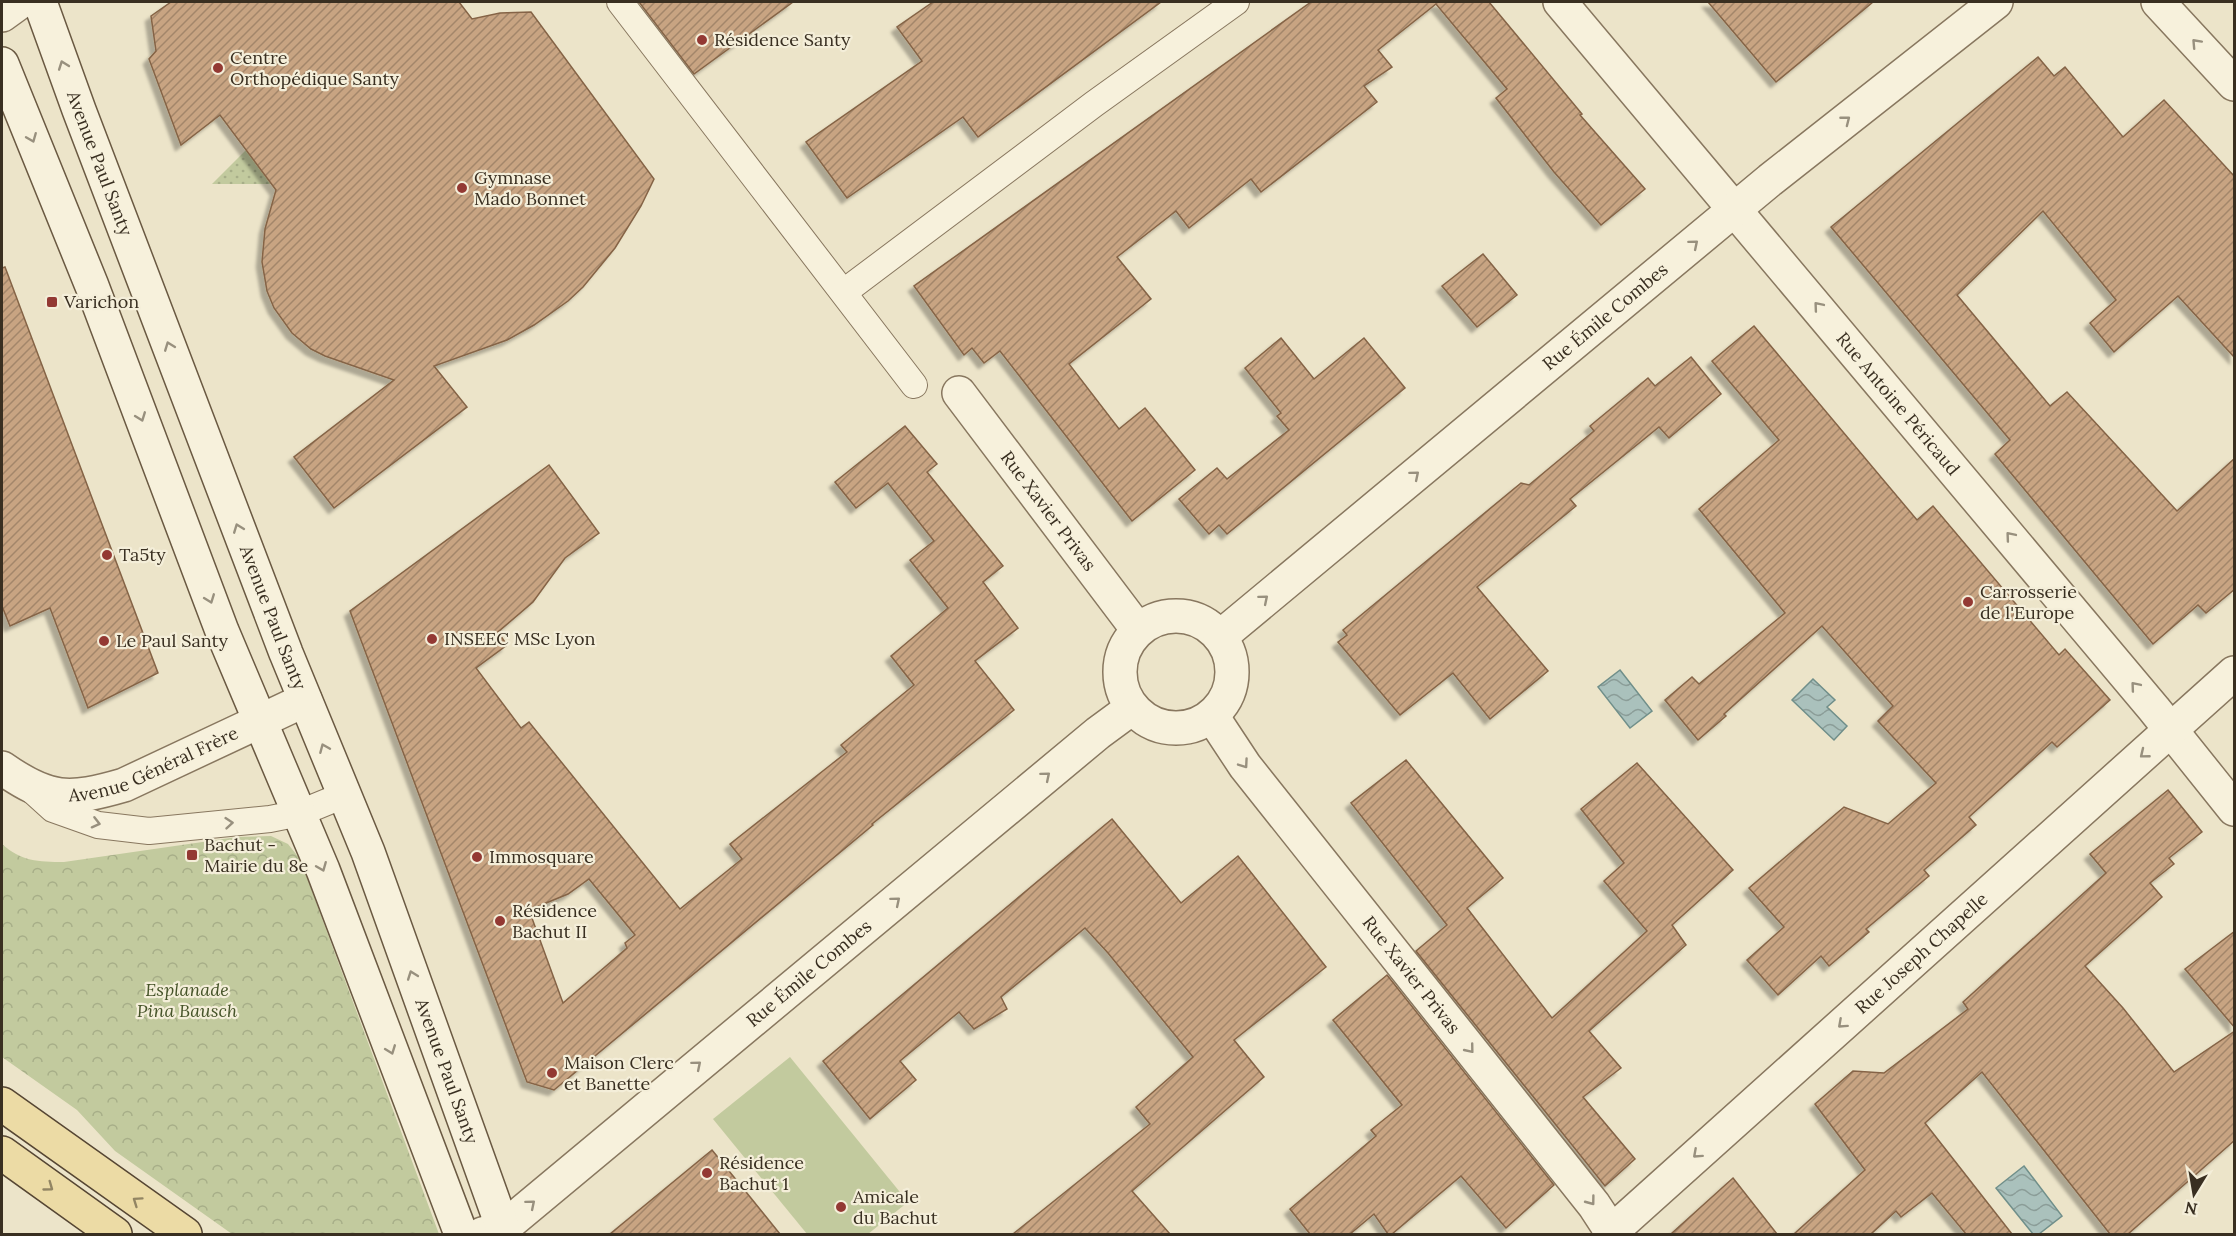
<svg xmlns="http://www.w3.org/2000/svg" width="2236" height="1236" font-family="Lora,serif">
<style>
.grass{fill:url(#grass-dots)}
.forest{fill:url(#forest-crowns)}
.garden{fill:#c2ca9e}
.water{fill:url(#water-waves);stroke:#708f8a;stroke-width:1.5}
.building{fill:url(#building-hatch);stroke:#856446;stroke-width:1.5;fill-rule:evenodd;filter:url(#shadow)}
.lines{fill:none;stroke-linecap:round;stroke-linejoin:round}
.service-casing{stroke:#88775f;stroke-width:28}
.minor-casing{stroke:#88775f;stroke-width:36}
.tertiary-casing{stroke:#88775f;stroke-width:36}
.secondary-casing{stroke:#6a5942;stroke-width:36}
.primary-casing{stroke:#564633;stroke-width:36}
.service{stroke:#f7f1dc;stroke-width:26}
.minor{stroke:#f7f1dc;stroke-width:33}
.tertiary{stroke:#f7f1dc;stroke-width:33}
.secondary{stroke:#f7f1dc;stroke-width:33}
.primary{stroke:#ecdba5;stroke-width:33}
.oneway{stroke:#98907e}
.oneway2{stroke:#928563}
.poi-dot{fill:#933933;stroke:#f4eed9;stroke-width:2}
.labels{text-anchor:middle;stroke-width:4.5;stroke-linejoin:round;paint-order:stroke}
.poi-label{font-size:18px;fill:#392f21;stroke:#f4eed9;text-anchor:start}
.street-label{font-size:18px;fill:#392f21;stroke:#f4eed9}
.park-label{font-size:18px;font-style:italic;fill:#465429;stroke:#f4eed9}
</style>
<defs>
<pattern id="grass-dots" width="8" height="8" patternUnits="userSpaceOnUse" patternTransform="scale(1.5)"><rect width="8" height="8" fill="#c2ca9e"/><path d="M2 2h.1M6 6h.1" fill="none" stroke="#a7ae88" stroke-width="1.8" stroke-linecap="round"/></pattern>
<pattern id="forest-crowns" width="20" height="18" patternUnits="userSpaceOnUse" patternTransform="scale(1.5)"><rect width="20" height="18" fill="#c2ca9e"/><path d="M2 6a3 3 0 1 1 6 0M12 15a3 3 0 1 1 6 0" fill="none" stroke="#a7ae88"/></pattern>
<pattern id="water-waves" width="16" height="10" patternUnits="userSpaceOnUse" patternTransform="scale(1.5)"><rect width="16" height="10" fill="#aac1bc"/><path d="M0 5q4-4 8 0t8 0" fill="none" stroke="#8b9d98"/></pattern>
<pattern id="building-hatch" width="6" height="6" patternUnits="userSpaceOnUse" patternTransform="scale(1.5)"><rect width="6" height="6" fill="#c8a482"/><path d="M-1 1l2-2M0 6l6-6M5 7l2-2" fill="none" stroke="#a3866a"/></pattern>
<filter id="shadow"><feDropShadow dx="-5.5" dy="5.5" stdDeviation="1.5" flood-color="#0004"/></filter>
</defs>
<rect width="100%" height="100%" fill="#ece4c9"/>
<polygon class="grass" points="246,150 271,184 212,184"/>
<path class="forest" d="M 271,836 L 288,844 L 300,859 L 439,1234 L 232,1234 L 115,1151 L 77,1110 L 2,1057 L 2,844 C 21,861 38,862 64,862 L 237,837 Z"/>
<polygon class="garden" points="790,1057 908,1202 868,1234 807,1234 713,1119"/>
<g class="water">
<polygon points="1620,670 1652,711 1630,728 1598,687"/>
<polygon points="1813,679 1835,700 1827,707 1847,726 1834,740 1792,700"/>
<polygon points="2024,1166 2062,1216 2039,1234 2033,1234 1996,1188"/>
</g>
<g class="building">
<polygon points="171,2 459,2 472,19 500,13 531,12 654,179 641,206 615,248 583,287 568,301 534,325 507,340 434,366 467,407 334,508 294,457 394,380 325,356 311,349 292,333 274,308 267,291 262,262 265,229 276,190 220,115 181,145 149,59 156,51 151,16"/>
<polygon points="639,2 793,2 694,74"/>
<polygon points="933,2 1161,2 978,137 963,117 847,198 806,142 922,61 897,27"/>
<polygon points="1311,2 1489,2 1582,114 1580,115 1645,189 1601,225 1554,172 1496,98 1507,89 1436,4 1378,50 1392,67 1364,86 1377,102 1261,192 1251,179 1189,228 1176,211 1117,257 1151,299 1069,364 1119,429 1145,408 1195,470 1132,521 1000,351 984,363 972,348 964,355 914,286"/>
<polygon points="1708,2 1873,2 1776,82"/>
<polygon points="2038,57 2054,76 2065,67 2123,137 2164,100 2235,177 2235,358 2178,296 2114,352 2090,323 2116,300 2043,211 1957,295 2050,406 2067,392 2177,511 2235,458 2235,589 2206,613 2198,605 2153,644 1995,454 2010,440 1831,227"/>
<polygon points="1483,254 1517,295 1477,327 1442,286"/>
<polygon points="5,267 158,673 88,708 50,608 10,626 2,606 2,268"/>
<polygon points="1754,326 1917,520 1933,506 2059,655 2065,649 2110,700 2057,747 2052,742 1969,817 1976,825 1924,870 1929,876 1866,929 1869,932 1829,966 1821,956 1778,995 1747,960 1784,927 1749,888 1844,807 1888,824 1936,783 1878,721 1893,706 1822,626 1724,714 1726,716 1698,740 1665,700 1692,677 1699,684 1785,613 1699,509 1779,440 1712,361"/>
<polygon points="1281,338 1314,379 1364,338 1405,388 1227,534 1219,525 1209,534 1179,499 1217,468 1227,479 1289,430 1277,416 1281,413 1245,368"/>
<polygon points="1691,357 1721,394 1669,438 1659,427 1570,499 1576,506 1477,587 1548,671 1490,719 1453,673 1400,715 1338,642 1347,635 1343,630 1521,483 1529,485 1594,431 1590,426 1648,378 1655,386"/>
<path d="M 905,426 L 937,464 L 927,472 L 1003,566 L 983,582 L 1018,628 L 975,661 L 1014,710 L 872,824 L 873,825 L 554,1090 L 527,1082 L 350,611 L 549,465 L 599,533 L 565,558 L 533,602 L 498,632 L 507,645 L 476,668 L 521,728 L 529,722 L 680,909 L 742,859 L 730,844 L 847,752 L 841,745 L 914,685 L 891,656 L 948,608 L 910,560 L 934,541 L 888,483 L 856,508 L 835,482 ZM 589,879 L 635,935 L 625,943 L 627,948 L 563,1003 L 529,910 L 568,894 Z"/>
<polygon points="1406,760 1503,878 1467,908 1552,1018 1647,931 1604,881 1624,863 1581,809 1637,763 1733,870 1672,925 1686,945 1589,1031 1621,1068 1583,1097 1635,1159 1605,1186 1416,951 1447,925 1351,803"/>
<polygon points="2168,790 2202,832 2169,858 2174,864 2150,883 2162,897 2085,966 2123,1008 2174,1072 2235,1031 2235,1140 2128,1234 2110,1234 1982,1072 1925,1123 2012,1234 1966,1234 1932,1193 1901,1217 1896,1211 1871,1234 1794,1234 1865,1170 1815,1104 1853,1071 1884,1073 1968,1009 1963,1002 2106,873 2090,854"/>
<polygon points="1112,819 1181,903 1238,856 1326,967 1234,1040 1264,1077 1132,1191 1170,1234 1013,1234 1150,1124 1136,1107 1193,1057 1108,953 1085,928 1001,997 1007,1009 974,1029 959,1012 900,1061 916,1080 870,1119 823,1061"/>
<polygon points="2235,931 2235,1028 2185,969"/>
<polygon points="1387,975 1554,1185 1506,1228 1461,1176 1392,1234 1388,1234 1374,1214 1350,1234 1310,1234 1290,1209 1376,1136 1371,1130 1402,1105 1333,1020"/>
<polygon points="712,1150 780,1234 610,1234"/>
<polygon points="1733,1178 1777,1234 1671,1234"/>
</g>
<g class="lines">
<defs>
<g id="service">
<polyline points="620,2 914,385"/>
<polyline points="844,292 1094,104 1236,2"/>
<polyline points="32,790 53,809 98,825 149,831 270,819 300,813 344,795"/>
</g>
<g id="minor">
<path id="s1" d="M 1560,2 L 2154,709 L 2234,809"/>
<polyline points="2158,2 2234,84"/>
<polyline points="2,15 20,2"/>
<path id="s2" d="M 959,393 L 1138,630"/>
<circle cx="1176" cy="672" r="56"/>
<path id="s3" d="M 1220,637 L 1770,180 L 1996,2"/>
<path id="s4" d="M 1212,716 L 1245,766 L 1594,1205 L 1613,1234"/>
<path id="s5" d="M 482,1234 L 503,1228 L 1098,733 L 1132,708"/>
<path id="s6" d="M 1609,1234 L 2234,673"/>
</g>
<g id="tertiary">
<path id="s7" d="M 2,768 C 49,801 69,801 124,785 L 305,700"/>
</g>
<g id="secondary">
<path id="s8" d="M 40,2 L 79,110 L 286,653 L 368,852 L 505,1234"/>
<polyline points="2,64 92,286 222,631 323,870 461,1234"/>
</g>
<g id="primary">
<polyline points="2,1104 185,1234"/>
<polyline points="2,1153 115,1234"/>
</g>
</defs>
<use href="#service" class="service-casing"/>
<use href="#minor" class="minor-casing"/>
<use href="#tertiary" class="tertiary-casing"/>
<use href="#secondary" class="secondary-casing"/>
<use href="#primary" class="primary-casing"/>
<use href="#service" class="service"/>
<use href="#minor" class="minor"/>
<use href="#tertiary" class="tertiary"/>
<use href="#secondary" class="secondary"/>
<use href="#primary" class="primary"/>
</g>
<defs><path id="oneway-chevron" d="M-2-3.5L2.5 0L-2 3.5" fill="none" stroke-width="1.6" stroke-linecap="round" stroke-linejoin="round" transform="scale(1.5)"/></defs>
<g class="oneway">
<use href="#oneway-chevron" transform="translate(2196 43) rotate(-133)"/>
<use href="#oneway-chevron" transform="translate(63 65) rotate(-110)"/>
<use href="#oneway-chevron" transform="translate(1846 120) rotate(-38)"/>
<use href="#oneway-chevron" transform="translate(32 138) rotate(68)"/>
<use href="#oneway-chevron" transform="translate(1694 244) rotate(-40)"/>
<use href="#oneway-chevron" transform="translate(1818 306) rotate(-130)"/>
<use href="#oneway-chevron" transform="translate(169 346) rotate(-111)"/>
<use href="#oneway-chevron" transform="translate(141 417) rotate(69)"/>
<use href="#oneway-chevron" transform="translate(1415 475) rotate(-40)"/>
<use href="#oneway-chevron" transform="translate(238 528) rotate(-111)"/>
<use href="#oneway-chevron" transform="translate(2010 536) rotate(-130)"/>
<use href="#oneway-chevron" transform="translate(210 599) rotate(69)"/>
<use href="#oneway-chevron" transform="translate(1264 599) rotate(-40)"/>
<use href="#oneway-chevron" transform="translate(2135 686) rotate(-130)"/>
<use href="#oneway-chevron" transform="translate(324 748) rotate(-113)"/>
<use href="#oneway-chevron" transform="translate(2144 754) rotate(141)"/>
<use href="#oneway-chevron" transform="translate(1244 764) rotate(55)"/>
<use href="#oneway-chevron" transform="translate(1046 776) rotate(-40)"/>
<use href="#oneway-chevron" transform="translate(96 823) rotate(14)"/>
<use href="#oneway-chevron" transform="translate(229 823) rotate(-5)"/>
<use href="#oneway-chevron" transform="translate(322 867) rotate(68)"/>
<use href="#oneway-chevron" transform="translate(896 901) rotate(-40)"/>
<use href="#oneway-chevron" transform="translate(412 975) rotate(-110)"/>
<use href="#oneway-chevron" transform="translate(1842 1024) rotate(138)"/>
<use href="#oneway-chevron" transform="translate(1470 1049) rotate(51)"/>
<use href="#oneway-chevron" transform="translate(391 1050) rotate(69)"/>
<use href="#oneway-chevron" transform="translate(697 1065) rotate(-40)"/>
<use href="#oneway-chevron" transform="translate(1697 1154) rotate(138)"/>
<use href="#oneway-chevron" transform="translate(1591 1201) rotate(53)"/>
<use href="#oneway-chevron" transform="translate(531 1204) rotate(-40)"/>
</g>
<g class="oneway2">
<use href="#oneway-chevron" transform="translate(49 1187) rotate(36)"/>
<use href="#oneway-chevron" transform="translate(137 1201) rotate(-145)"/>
</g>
<g class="poi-dot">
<circle cx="702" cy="40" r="6"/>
<circle cx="218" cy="68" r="6"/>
<circle cx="462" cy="188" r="6"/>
<rect x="46" y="296" width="12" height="12" rx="3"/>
<circle cx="107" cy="555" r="6"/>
<circle cx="1968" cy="602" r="6"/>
<circle cx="432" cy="639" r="6"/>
<circle cx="104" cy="641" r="6"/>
<rect x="186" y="849" width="12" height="12" rx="3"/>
<circle cx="477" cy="857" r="6"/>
<circle cx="500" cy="921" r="6"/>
<circle cx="552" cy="1073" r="6"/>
<circle cx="707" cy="1173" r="6"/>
<circle cx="841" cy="1207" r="6"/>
</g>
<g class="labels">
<g class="poi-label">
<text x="714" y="46">Résidence Santy</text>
<text x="230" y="64">Centre<tspan x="230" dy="21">Orthopédique Santy</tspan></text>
<text x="474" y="184">Gymnase<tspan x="474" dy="21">Mado Bonnet</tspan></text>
<text x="64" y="308">Varichon</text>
<text x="119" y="561">Ta5ty</text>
<text x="1980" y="598">Carrosserie<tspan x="1980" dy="21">de l'Europe</tspan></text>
<text x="444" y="645">INSEEC MSc Lyon</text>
<text x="116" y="647">Le Paul Santy</text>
<text x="204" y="851">Bachut -<tspan x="204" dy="21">Mairie du 8e</tspan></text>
<text x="489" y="863">Immosquare</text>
<text x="512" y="917">Résidence<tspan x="512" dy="21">Bachut II</tspan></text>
<text x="564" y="1069">Maison Clerc<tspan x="564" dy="21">et Banette</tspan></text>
<text x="719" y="1169">Résidence<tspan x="719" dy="21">Bachut 1</tspan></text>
<text x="853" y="1203">Amicale<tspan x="853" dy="21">du Bachut</tspan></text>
</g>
<g class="street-label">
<text dy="6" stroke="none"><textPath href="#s8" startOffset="172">Avenue Paul Santy</textPath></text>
<text dy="6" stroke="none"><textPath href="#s3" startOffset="501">Rue Émile Combes</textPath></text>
<text dy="6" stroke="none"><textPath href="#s1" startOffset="525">Rue Antoine Péricaud</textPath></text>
<text dy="6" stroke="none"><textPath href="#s2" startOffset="148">Rue Xavier Privas</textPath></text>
<text dy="6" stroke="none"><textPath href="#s8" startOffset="658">Avenue Paul Santy</textPath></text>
<text dy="6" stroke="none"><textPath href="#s7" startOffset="164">Avenue Général Frère</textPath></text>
<text dy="6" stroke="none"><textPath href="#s6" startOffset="420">Rue Joseph Chapelle</textPath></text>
<text dy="6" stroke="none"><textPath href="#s5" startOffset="420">Rue Émile Combes</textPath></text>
<text dy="6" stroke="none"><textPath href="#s4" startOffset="327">Rue Xavier Privas</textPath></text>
<text dy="6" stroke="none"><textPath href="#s8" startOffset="1144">Avenue Paul Santy</textPath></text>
</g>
<g class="park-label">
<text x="187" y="996">Esplanade<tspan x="187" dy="21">Pina Bausch</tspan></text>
</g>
</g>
<rect width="2236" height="1236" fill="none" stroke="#392f21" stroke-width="6"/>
<g transform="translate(2194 1194) rotate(191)" stroke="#f4eed9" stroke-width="4.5" paint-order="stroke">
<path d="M0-4.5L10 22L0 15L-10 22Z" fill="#392f21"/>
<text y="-9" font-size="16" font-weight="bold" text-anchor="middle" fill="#392f21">N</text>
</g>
</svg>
